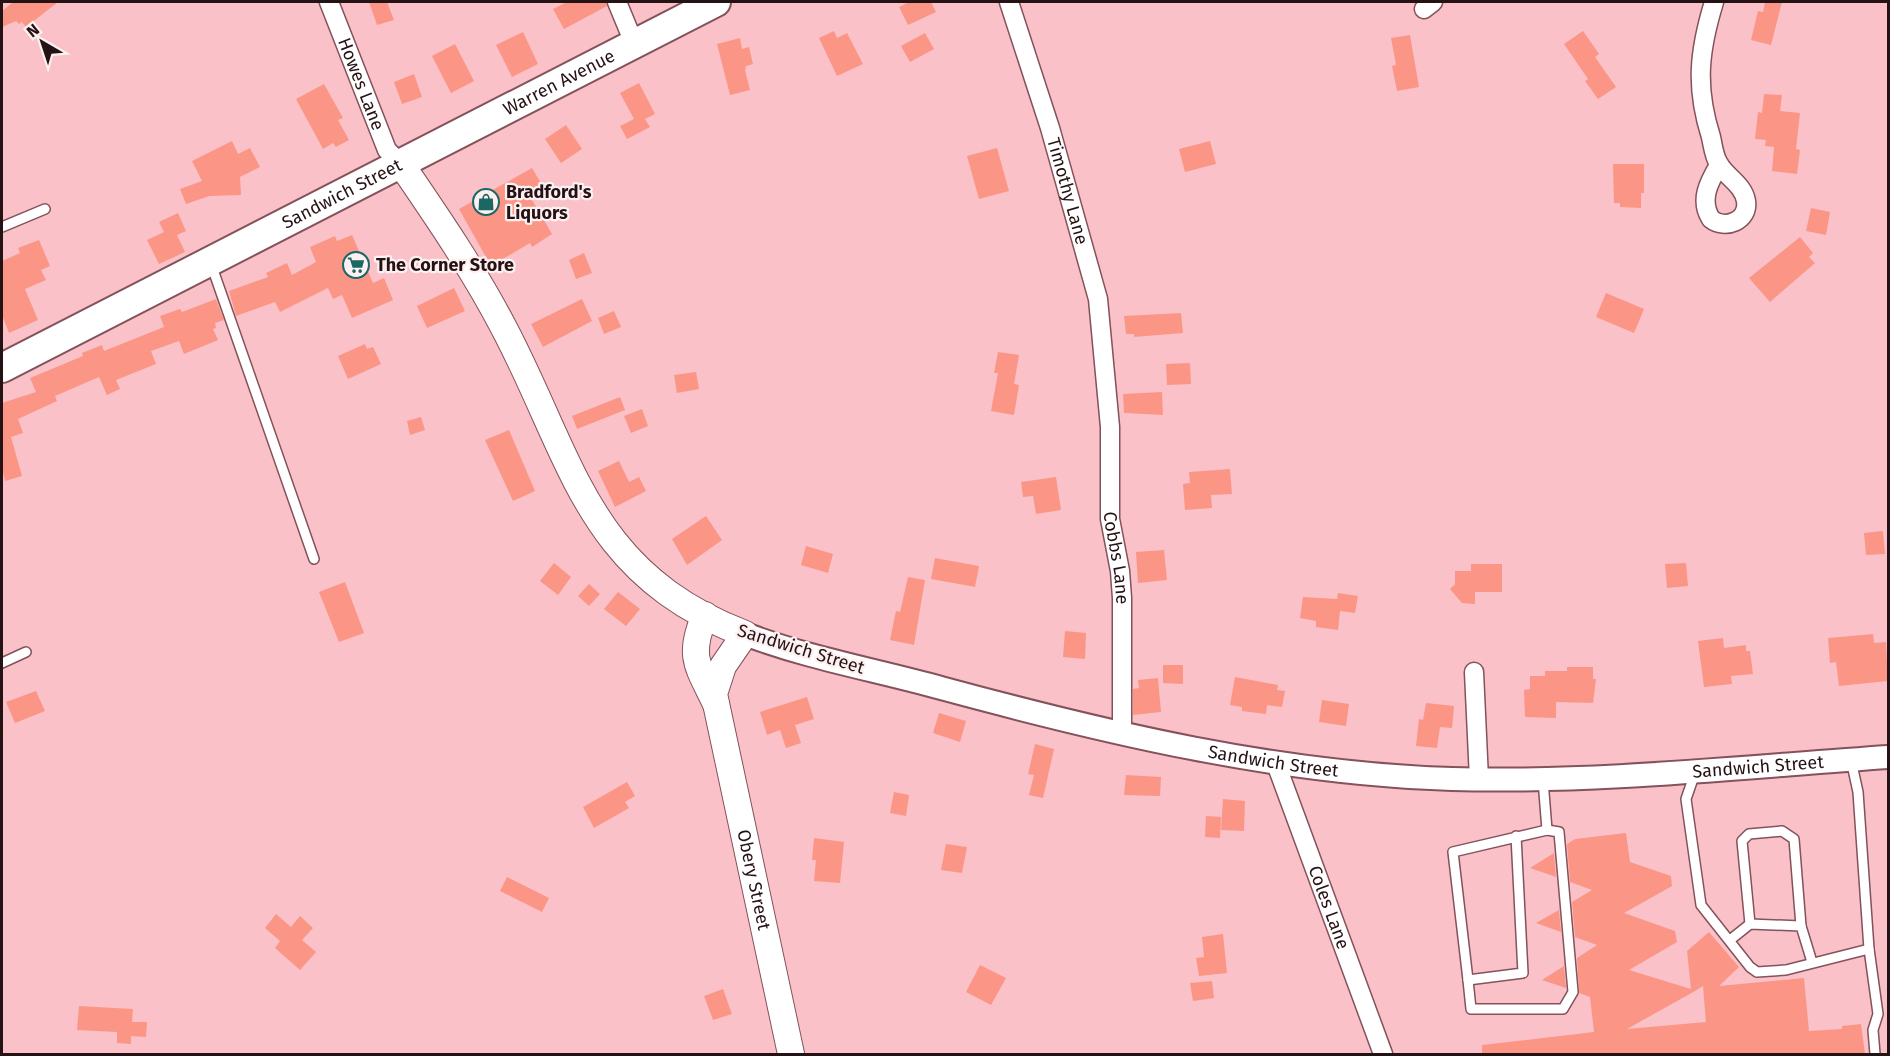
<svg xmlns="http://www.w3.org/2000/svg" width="1890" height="1056" font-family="'Fira Sans',sans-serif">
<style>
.building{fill:#fb9686;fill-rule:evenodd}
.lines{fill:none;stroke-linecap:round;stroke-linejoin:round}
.service-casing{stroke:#83525a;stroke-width:12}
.minor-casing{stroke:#83525a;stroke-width:21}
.tertiary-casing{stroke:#83525a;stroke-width:26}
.secondary-casing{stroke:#83525a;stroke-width:28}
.primary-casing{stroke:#83525a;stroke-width:32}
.service{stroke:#fff;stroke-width:9}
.minor{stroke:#fff;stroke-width:18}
.tertiary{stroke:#fff;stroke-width:22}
.secondary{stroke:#fff;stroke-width:26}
.primary{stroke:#fff;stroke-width:28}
.labels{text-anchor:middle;stroke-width:4.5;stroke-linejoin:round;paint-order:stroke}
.street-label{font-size:18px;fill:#251215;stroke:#fcf0f1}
.poi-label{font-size:18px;font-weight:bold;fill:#251215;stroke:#fcf0f1;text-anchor:start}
</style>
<rect width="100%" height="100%" fill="#fac1c8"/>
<g class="building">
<polygon points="13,2 58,2 26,27 22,22 19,24 16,21 2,27 2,11"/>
<polygon points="369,2 387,2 394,20 377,25"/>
<polygon points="567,2 606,2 607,6 564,29 553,9"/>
<polygon points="909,2 931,2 936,12 908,25 899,7"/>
<polygon points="1765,2 1782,2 1771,45 1751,40 1758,11 1763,12"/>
<polygon points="834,31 837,38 847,33 863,64 837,76 819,38"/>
<polygon points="1583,31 1599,54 1595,57 1616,87 1598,99 1585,81 1588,79 1564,44"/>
<polygon points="523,32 538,64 512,77 496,45"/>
<polygon points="925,33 934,49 910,62 901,46"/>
<polygon points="1410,35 1419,87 1397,91 1392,66 1396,65 1391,38"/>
<polygon points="740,38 742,49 749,47 753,64 746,66 745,70 750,90 730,95 717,44"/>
<polygon points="455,44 474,81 451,93 432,56"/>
<polygon points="414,74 422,97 402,104 394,82"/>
<polygon points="639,83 655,114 645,119 650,127 627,139 620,126 634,119 620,93"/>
<polygon points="324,84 343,118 338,120 349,140 336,147 333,143 323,149 296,99"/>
<polygon points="1764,94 1782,95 1780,111 1800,113 1796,149 1800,150 1797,174 1772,171 1774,147 1765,146 1766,140 1755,139 1758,112 1762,113"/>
<polygon points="566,125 582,149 561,163 545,139"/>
<polygon points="232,141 238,154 250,148 260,167 240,177 241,195 209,196 186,204 180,189 202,181 192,161"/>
<polygon points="1210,141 1216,164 1185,172 1179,149"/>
<polygon points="997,148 1009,191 979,199 967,156"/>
<polygon points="1613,164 1644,164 1644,193 1641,193 1641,208 1620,207 1620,203 1614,203"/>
<polygon points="532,168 545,190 531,198 552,234 532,247 530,243 491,266 459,209"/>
<polygon points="1811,208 1830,212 1826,235 1806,231"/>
<polygon points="178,213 186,231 177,235 185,252 159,264 147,240 164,232 159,222"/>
<polygon points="352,235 373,283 384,278 393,300 352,318 342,295 333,299 328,288 280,312 275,302 236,316 229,291 268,277 266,273 287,263 292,275 316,262 310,247 335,236 337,241"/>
<polygon points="1800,237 1813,253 1809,257 1815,263 1770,302 1749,278"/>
<polygon points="39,240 50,266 41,270 46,280 25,289 38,320 9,333 2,315 2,261 20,253 18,248"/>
<polygon points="584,253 592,273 576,279 569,260"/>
<polygon points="454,288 465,311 427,328 417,306"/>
<polygon points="1606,293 1644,309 1634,333 1596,317"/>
<polygon points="216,299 224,320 215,323 216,328 213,329 218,340 184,354 179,341 151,351 156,364 116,380 120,389 107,395 99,377 55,396 57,401 18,419 23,433 11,437 22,476 5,481 2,468 2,403 36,392 30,378 83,356 82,353 102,345 104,351 164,327 160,316 180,309 182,312"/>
<polygon points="582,299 592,321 543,347 531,324"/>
<polygon points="614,311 621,327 604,334 598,318"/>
<polygon points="1181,313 1183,333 1134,337 1134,334 1126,334 1124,316"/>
<polygon points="365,344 367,349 373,347 381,364 348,379 338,356"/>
<polygon points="998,352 1019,355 1014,384 1019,385 1014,415 991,411 998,373 994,373"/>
<polygon points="1190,363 1191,384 1167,385 1166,364"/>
<polygon points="696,372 699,389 677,393 674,375"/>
<polygon points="1162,392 1163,415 1124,413 1123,394"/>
<polygon points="620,397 625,410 577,429 572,416"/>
<polygon points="642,409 648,426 631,433 624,416"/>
<polygon points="421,417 425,430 410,435 407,421"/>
<polygon points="509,430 535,491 513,501 485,440"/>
<polygon points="619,461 629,482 639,477 646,491 615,507 598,471"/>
<polygon points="1230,469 1232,494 1211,495 1212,508 1185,510 1183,484 1190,483 1189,472"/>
<polygon points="1056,477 1061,510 1036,514 1033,496 1023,497 1021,482"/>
<polygon points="706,516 722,540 687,565 672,539"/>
<polygon points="1883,531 1885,554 1866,555 1864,533"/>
<polygon points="806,546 833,554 828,573 801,565"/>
<polygon points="1164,550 1167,580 1138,583 1136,552"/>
<polygon points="935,558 979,566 975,587 931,579"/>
<polygon points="554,563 571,577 558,595 540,581"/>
<polygon points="1686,563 1688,586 1667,588 1665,564"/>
<polygon points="1471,564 1502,564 1502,592 1475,592 1475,604 1462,603 1450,589 1455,584 1455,571 1471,571"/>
<polygon points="908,577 925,580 914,645 890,640 896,611 900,612"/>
<polygon points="345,582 364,633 339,642 319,592"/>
<polygon points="589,584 600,594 589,606 578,596"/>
<polygon points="618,592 640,609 626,626 604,609"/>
<polygon points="1338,593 1358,596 1355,613 1340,611 1338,630 1316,627 1316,621 1300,618 1303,597 1337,599"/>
<polygon points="1065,631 1086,633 1085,659 1063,657"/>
<polygon points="1873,634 1874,643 1886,642 1888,681 1839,686 1836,662 1830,663 1828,638"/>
<polygon points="1723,638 1724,648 1746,645 1746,651 1750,651 1753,674 1731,676 1732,684 1704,687 1698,641"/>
<polygon points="1163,665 1183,665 1183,684 1163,683"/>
<polygon points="1567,667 1593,667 1593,679 1596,679 1593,703 1556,702 1556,718 1525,717 1524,690 1530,689 1530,676 1545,676 1545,671 1567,671"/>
<polygon points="1235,677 1278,685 1277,690 1285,691 1282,707 1267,705 1266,714 1242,711 1242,707 1230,705"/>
<polygon points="1158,678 1161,712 1133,715 1133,689 1139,688 1138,680"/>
<polygon points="36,691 45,711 15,723 6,702"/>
<polygon points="807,697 814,719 795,725 801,743 786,748 780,730 767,735 760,712"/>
<polygon points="1322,700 1349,704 1346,726 1319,722"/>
<polygon points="1426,703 1454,706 1452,728 1440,727 1437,748 1416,746 1419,719 1423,720"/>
<polygon points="939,713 966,721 960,742 933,733"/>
<polygon points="1035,744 1054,749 1043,798 1029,795 1034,775 1028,774"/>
<polygon points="1126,775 1161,777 1160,796 1124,795"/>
<polygon points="627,782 635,796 625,802 629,808 594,828 583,807"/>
<polygon points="894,792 909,795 906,816 890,813"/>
<polygon points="1223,799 1245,801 1244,831 1221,830"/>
<polygon points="1206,816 1221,817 1220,838 1205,837"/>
<path d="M 1626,833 L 1630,862 L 1671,876 L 1672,886 L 1624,913 L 1675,931 L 1677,942 L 1629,970 L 1691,989 L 1687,951 L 1709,932 L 1739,967 L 1719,986 L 1804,978 L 1809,1031 L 1842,1029 L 1842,1026 L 1861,1024 L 1865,1054 L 1482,1054 L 1482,1045 L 1594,1032 L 1590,997 L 1579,993 L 1577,958 L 1597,945 L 1575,937 L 1572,902 L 1592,890 L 1570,882 L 1567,844 L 1575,839 ZM 1703,986 L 1706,1022 L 1627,1029 L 1695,991 Z"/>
<polygon points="814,838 844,842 840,883 814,881 816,860 812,860"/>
<polygon points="946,844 967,847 962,873 941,870"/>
<polygon points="1554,853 1556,877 1530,868"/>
<polygon points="507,877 549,898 542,912 500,891"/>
<polygon points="1559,910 1561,932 1536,923"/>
<polygon points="276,914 291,927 300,916 313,928 302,940 316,952 300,970 275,948 280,941 265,928"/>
<polygon points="1223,934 1227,973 1199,976 1196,958 1204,957 1202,937"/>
<polygon points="980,965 1006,978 991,1005 966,992"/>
<polygon points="1564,966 1566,988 1542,980"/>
<polygon points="1212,981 1214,998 1193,1001 1190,983"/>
<polygon points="723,989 732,1014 713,1020 704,996"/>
<polygon points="79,1006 133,1009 132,1022 147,1022 146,1037 131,1036 131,1044 117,1043 117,1032 77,1030"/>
</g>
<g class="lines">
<defs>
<g id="service">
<polyline points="2,227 45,209"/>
<polyline points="211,264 314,559"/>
<polyline points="2,663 26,652"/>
<polyline points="1851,760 1858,792 1869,949 1878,1014 1873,1030 1875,1054"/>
<polyline points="1695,773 1686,799 1701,905 1750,967 1757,972 1786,970 1869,949"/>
<polyline points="1516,836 1523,973 1468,980 1453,852 1547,830 1543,780"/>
<polyline points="1750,924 1742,841 1749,834 1782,831 1794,839 1801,926"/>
<polyline points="1730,940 1750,924 1801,926 1812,962"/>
<polyline points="1468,980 1471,1009 1563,1009 1573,992 1559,832 1547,830"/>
</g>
<g id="minor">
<path id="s1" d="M 329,2 L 387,150 L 401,164"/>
<polyline points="617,2 634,43"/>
<path id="s2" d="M 1009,2 L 1050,128 L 1098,299 L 1110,427 L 1110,519 L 1120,571 L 1122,598 L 1122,733"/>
<path d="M 1714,2 C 1699,51 1695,87 1711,137 C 1713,146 1714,157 1719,164 C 1726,177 1743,184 1746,201 C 1749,221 1725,230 1711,219 C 1699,200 1709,182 1719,165"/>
<polyline points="1424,9 1433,2"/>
<polyline points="1474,672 1479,779"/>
<path id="s3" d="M 1275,761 L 1383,1054"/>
</g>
<g id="tertiary">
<path id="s4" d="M 745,634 C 808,658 876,670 941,688 C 1107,733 1279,774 1452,779 C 1597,783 1743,767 1888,757"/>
</g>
<g id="secondary">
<path id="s5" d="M 401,164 C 438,218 475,272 505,330 C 574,462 587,573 745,634 L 723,666 L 714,694 L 791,1054"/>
<path d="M 705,615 C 687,657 698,666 716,704"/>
</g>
<g id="primary">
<path id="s6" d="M 2,368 L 716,2"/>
</g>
</defs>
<use href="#service" class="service-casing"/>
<use href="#minor" class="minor-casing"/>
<use href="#tertiary" class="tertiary-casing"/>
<use href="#secondary" class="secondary-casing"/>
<use href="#primary" class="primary-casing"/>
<use href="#service" class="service"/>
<use href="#minor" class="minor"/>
<use href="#tertiary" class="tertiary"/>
<use href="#secondary" class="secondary"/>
<use href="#primary" class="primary"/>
</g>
<defs>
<symbol id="shop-ring" viewBox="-11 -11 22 22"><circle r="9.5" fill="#fcf0f1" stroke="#1a6763" stroke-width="1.5"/><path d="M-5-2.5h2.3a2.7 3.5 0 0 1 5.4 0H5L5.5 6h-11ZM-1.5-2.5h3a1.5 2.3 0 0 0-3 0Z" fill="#1a6763"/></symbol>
<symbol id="supermarket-ring" viewBox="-11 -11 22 22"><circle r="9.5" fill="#fcf0f1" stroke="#1a6763" stroke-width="1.5"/><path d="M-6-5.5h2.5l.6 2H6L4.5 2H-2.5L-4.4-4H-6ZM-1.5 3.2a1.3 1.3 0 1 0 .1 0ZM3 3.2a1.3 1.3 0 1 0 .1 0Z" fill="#1a6763"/></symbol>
</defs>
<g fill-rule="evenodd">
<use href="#shop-ring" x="471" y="187" width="30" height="30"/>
<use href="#supermarket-ring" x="341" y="250" width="30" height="30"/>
</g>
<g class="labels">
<g class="street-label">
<text dy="6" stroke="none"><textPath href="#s6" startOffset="626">Warren Avenue</textPath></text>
<text dy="6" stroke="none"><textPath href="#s1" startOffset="88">Howes Lane</textPath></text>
<text dy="6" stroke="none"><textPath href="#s2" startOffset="198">Timothy Lane</textPath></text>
<text dy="6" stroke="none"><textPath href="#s6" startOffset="382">Sandwich Street</textPath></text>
<text dy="6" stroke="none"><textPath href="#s2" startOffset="570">Cobbs Lane</textPath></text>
<text transform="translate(801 649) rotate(17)" y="6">Sandwich Street</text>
<text dy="6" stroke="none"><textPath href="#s4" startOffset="544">Sandwich Street</textPath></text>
<text dy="6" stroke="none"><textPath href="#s4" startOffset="1030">Sandwich Street</textPath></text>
<text dy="6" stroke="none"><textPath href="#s5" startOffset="855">Obery Street</textPath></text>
<text dy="6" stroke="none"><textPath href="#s3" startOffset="156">Coles Lane</textPath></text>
</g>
<g class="poi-label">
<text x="506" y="198">Bradford's<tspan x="506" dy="21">Liquors</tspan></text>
<text x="376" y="271">The Corner Store</text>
</g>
</g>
<rect width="1890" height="1056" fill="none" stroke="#251215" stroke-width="6"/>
<g transform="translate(42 42) rotate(321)" stroke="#fcf0f1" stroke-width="4.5" paint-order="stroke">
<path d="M0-4.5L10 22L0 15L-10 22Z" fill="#251215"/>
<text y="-9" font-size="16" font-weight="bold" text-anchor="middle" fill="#251215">N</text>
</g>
</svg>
